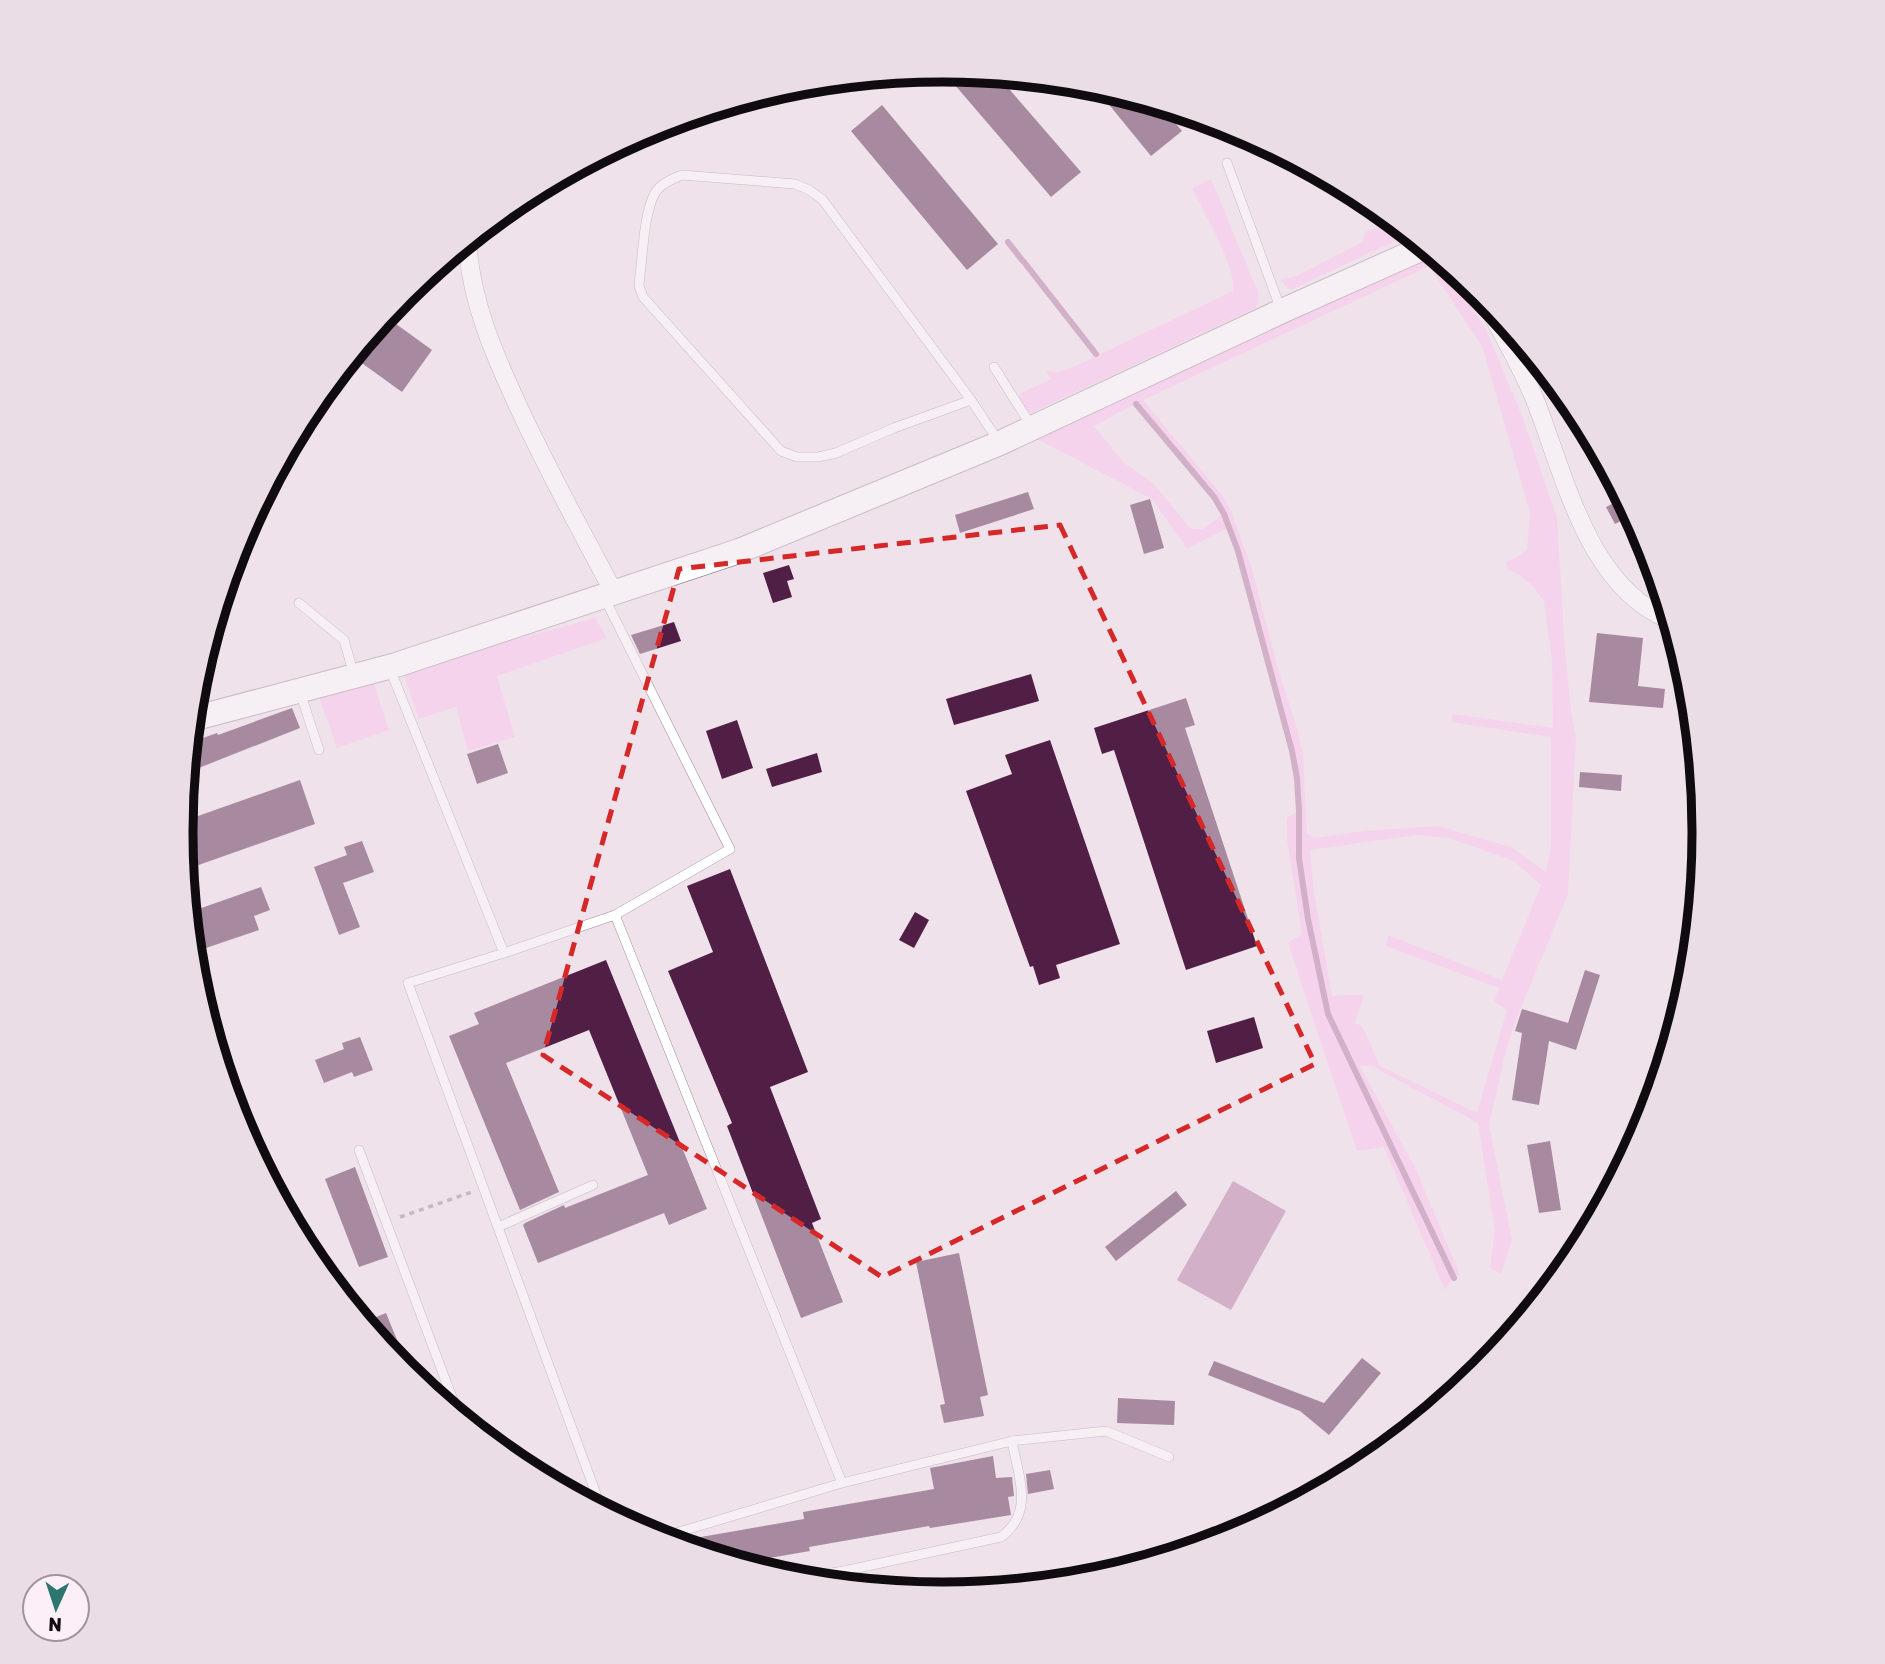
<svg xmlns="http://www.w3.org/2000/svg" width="1885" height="1664" font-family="Rubik,sans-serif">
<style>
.green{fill:#ffc2ed;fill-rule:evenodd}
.water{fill:#ad739d}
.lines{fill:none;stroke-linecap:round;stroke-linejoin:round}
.stream{stroke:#ad739d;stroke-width:6}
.building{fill:#511f45}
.lane-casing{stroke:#998c95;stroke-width:10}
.street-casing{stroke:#998c95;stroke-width:19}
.secondary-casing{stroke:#998c95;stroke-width:26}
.path{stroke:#938990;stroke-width:3.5;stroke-dasharray:5 5;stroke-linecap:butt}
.lane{stroke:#fff;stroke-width:9}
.street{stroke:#fff;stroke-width:18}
.secondary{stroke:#fff;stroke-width:24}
.marked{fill:none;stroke:#d62828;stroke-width:5;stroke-dasharray:14 9;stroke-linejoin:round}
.rim{fill:none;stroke:#100b0e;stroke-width:9}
</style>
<rect width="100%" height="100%" fill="#efe2eb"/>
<g class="green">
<path d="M 1211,179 L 1258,292 L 1259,301 L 1255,308 L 1031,413 L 1024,412 L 1012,398 L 1051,379 L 1046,371 L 1058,372 L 1069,369 L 1233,291 C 1237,268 1203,211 1192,188 Z"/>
<polygon points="1393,221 1410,234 1293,289 1288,289 1280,279 1294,277 1363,242 1365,232"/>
<path d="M 1434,260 L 1441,265 L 1451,277 L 1486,329 L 1524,421 L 1557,518 L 1565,650 L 1571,711 L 1576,738 L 1568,894 L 1516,1020 L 1506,1050 L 1489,1125 L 1512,1240 L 1501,1274 L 1490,1268 L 1495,1231 L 1478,1124 L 1466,1116 L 1380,1071 L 1374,1066 L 1360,1066 L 1417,1172 L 1460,1275 L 1455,1277 L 1329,1014 L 1309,919 L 1300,858 L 1301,810 L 1298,778 L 1293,750 L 1239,551 L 1225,513 L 1215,496 L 1137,403 L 1094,426 L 1124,463 L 1153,483 L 1191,529 L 1203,529 L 1222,515 L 1228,528 L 1187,549 L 1152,499 L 1037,439 L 1214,354 L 1422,261 ZM 1429,266 L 1482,346 L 1530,513 L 1527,550 L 1517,557 L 1506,562 L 1508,570 L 1520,575 L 1534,587 L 1544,602 L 1552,661 L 1553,728 L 1453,714 L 1451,722 L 1551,737 L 1551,846 L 1546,872 L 1511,847 L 1438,826 L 1364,831 L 1314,838 L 1307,834 L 1303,755 L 1297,729 L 1277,665 L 1252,569 L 1231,511 L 1222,495 L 1143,400 ZM 1416,835 L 1449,838 L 1514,861 L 1541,885 L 1502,980 L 1388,935 L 1386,946 L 1499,988 L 1494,1001 L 1507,1010 L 1477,1113 L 1380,1066 L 1362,1026 L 1355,1023 L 1364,995 L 1332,996 L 1314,893 L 1310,850 Z"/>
<polygon points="595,618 607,638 497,676 515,737 468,751 456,707 419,719 402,670"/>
<polygon points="372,678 389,730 337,748 319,696"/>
<polygon points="1298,811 1297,845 1306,919 1327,1015 1452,1279 1445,1290 1384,1147 1357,1151 1288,943 1302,934 1287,839 1287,818"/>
</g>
<polygon class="water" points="1233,1181 1286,1211 1231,1310 1177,1280"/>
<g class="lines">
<g class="stream">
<polyline points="1008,242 1022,260"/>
<polyline points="1024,262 1096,354"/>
<polyline points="1136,404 1214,497 1224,514 1238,551 1292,751 1297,778 1299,811 1299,858 1308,919 1328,1014 1454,1278"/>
</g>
</g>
<g class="building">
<polygon points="942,70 997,75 1081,172 1051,197"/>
<polygon points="1093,85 1161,106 1182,131 1151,156"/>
<polygon points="882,105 998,244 967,270 851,131"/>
<polygon points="385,316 432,350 402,392 352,356"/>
<polygon points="1028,492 1034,509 960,533 955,515"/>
<polygon points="1624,498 1633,515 1615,524 1606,507"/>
<polygon points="1150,499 1164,548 1144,554 1130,505"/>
<polygon points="789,565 794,579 787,581 792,597 773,603 763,573"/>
<polygon points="674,622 681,641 640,654 631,635"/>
<polygon points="1597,633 1643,638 1638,686 1665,689 1663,708 1589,702"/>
<polygon points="1031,674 1039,701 954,725 946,699"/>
<polygon points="1186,698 1195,725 1185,728 1257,946 1186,970 1114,750 1102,754 1094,728"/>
<polygon points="292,708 300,728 186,773 189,743 217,733 218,735"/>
<polygon points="737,720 753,768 722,779 706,731"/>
<polygon points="1050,740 1120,944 1056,965 1060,978 1039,985 1033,966 1030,967 966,791 1012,774 1005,755"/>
<polygon points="498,744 508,773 477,784 467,754"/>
<polygon points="817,753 822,772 772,787 766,769"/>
<polygon points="1580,772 1622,775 1621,791 1579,787"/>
<polygon points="300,780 315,824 190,868 182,845 181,822"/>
<polygon points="362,841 374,872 343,883 360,927 339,935 314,867 347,855 344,847"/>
<polygon points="730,869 808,1072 770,1087 821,1219 812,1223 843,1302 801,1318 727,1126 732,1123 668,971 713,952 687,886"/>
<polygon points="261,887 270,910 254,916 259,930 206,948 193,911"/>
<polygon points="915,912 929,920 914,948 899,940"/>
<polygon points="606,960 707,1209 669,1225 664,1213 538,1263 523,1225 525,1223 564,1205 565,1208 648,1175 589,1030 506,1063 559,1192 520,1210 449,1036 479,1024 474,1013"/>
<polygon points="1585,970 1600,975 1576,1050 1549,1041 1539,1105 1512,1100 1522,1033 1515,1031 1522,1009 1568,1023"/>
<polygon points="1254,1017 1263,1048 1216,1063 1207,1031"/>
<polygon points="360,1037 373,1070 354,1077 352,1072 324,1083 315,1060 344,1049 342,1043"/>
<polygon points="1550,1141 1561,1210 1539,1213 1527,1145"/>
<polygon points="355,1167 388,1257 359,1267 325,1179"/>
<polygon points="1176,1191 1187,1205 1116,1261 1105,1247"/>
<polygon points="959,1253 988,1395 980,1397 984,1416 944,1423 940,1405 945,1404 916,1262"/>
<polygon points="386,1313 411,1374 409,1375 364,1322"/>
<polygon points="1362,1358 1381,1373 1329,1435 1300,1411 1208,1375 1214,1361 1324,1403"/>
<polygon points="1118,1398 1175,1401 1174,1425 1117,1423"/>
<polygon points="993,1456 996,1478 1012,1477 1014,1496 1008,1497 1011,1515 930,1528 929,1526 809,1547 810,1551 740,1563 672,1542 804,1519 803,1512 934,1489 930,1468"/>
<polygon points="1050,1470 1054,1489 1028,1494 1026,1474"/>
<polygon points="1214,1526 1220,1540 1172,1555 1169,1544"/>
</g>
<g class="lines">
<defs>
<g id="lane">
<polyline points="1227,163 1281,310"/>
<polyline points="994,367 1032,427"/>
<path d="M 971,400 L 894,428 L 836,453 L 818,457 L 797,457 L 781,451 L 643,297 L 639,286 L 640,275 C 643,252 644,213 655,193 C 660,184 672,179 682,175 L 795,184 L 809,190 L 822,199 L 971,400 L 999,442"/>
<polyline points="604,597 730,849 615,915"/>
<polyline points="299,603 344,640 354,675"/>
<polyline points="390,669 504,953"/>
<polyline points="300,692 319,750"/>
<polyline points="359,1150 459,1416"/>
<polyline points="498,1227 593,1185"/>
<polyline points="842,1483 1012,1441 1106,1431 1169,1457"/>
<polyline points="602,1510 408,983 504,953 615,915 842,1483 659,1538"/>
<polyline points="844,1571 849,1585"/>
<path d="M 793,1579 L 844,1571 L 1001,1537 C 1035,1512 1018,1476 1012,1441"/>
</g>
<g id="street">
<path d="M 467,241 C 471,302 494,354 519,408 C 548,471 582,532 614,593"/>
<path d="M 1479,291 C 1498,325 1518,360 1533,395 C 1564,470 1586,588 1671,620"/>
</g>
<polyline id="secondary" points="192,719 396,665 739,551 1000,443 1282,311 1425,247"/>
</defs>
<use href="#lane" class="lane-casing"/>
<use href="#street" class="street-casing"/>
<use href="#secondary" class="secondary-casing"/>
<polyline class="path" points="400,1217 472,1192"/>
<use href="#lane" class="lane"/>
<use href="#street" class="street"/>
<use href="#secondary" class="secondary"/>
</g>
<path d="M0 0H1885V1664H0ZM 1060,525 L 1315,1064 L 882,1277 L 543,1055 L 679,569 Z" fill="#efe2eb" fill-opacity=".55" fill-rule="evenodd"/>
<path class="marked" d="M 1060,525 L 1315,1064 L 882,1277 L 543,1055 L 679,569 Z"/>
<path d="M0 0H1885V1664H0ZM942 82H943A749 749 0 0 1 1692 831V833A749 749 0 0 1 943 1582H942A749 749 0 0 1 193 833V831A749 749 0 0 1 942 82Z" fill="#eadde5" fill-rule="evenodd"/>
<path class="rim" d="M942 82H943A749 749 0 0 1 1692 831V833A749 749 0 0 1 943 1582H942A749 749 0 0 1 193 833V831A749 749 0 0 1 942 82Z"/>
<g transform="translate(56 1608) rotate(183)"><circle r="33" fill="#fdeff8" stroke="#9e949a" stroke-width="2"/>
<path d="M0-5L12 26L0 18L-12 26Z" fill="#2d7670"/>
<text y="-10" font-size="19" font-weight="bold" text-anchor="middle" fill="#100b0e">N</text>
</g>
</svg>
